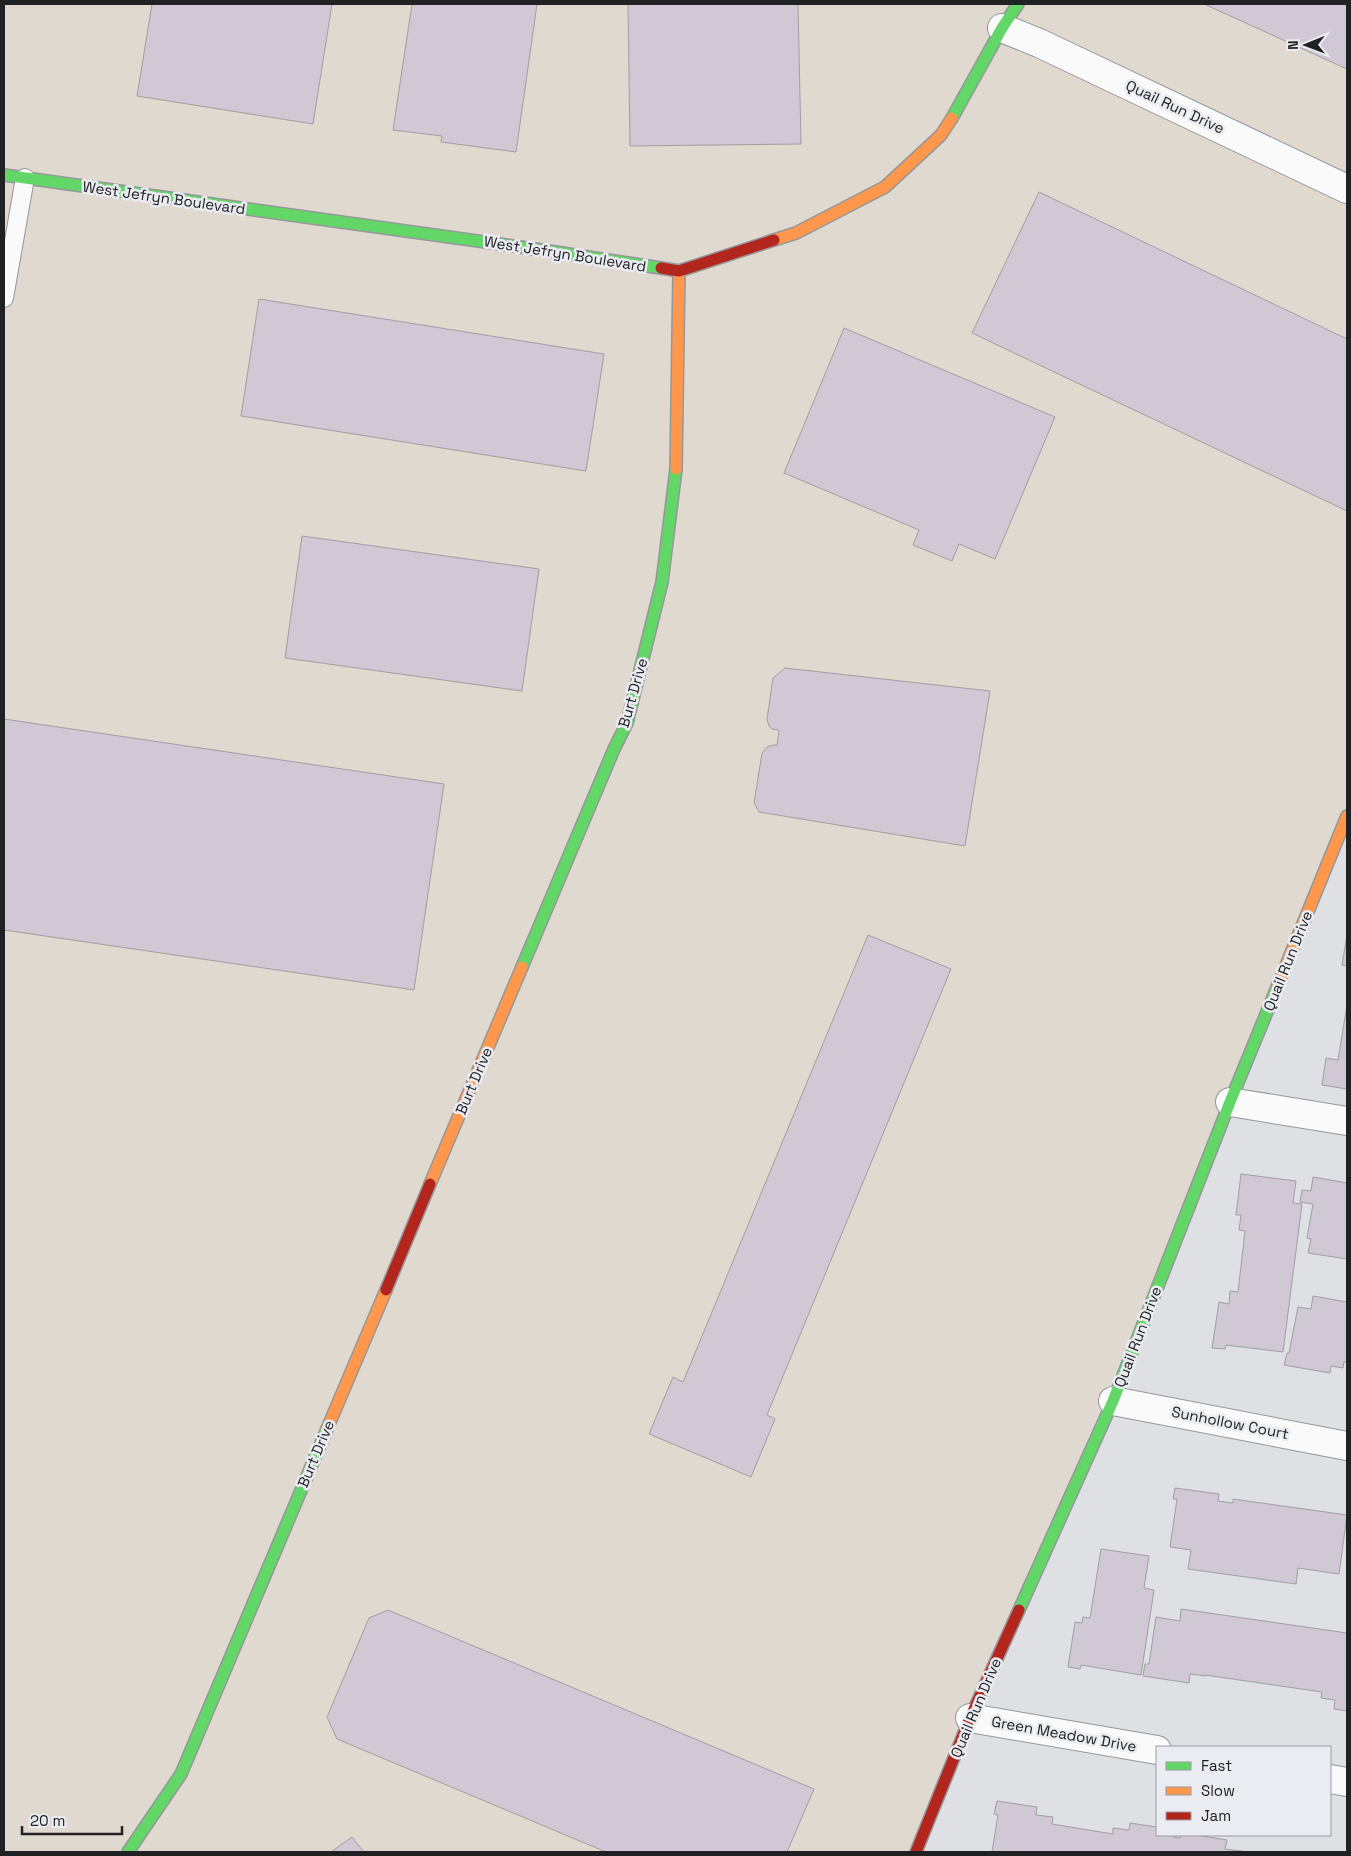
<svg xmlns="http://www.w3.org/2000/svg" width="1351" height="1856" font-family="'Space Grotesk',sans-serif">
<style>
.industrial{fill:#e0d9d0}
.building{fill:#d0c8d4;stroke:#9f9fa1}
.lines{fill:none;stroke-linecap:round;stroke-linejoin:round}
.lane-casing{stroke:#96979a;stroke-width:20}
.street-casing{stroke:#96979a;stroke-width:30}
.fast-casing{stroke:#96979a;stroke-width:14}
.slow-casing{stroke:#96979a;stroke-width:14}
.jam-casing{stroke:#96979a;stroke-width:14}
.lane{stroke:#fafafb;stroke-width:18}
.street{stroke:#fafafb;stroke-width:28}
.fast{stroke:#63d668;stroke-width:11}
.slow{stroke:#ff974d;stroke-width:11}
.jam{stroke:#b3261e;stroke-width:11}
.labels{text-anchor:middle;stroke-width:5;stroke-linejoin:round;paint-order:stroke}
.street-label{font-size:15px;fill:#202123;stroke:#eaecf2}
</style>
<rect width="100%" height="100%" fill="#dfe0e3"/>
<polygon class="industrial" points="4,4 1347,4 1347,816 916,1852 4,1852"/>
<g class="building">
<polygon points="152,4 332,4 313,124 137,96"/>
<polygon points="412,4 537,4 516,152 441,142 442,136 393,130"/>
<polygon points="628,4 798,4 801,144 630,146"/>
<polygon points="1204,4 1347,4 1347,69"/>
<polygon points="1039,192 1347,339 1347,511 972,333"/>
<polygon points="259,299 604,354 586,471 241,416"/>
<polygon points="844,328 1055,417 995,559 959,544 952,561 913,545 919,530 784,473"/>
<polygon points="302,536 539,569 522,691 285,658"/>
<polygon points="785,668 990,691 965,846 759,812 754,803 762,753 767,747 773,745 777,745 779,730 772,729 769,726 767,719 773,678"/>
<polygon points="4,719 444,784 414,990 4,930"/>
<polygon points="868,935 951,969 767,1415 775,1419 751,1477 649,1434 673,1377 683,1382"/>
<polygon points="1347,935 1347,966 1342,965"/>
<polygon points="1347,1005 1347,1089 1322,1085 1326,1058 1338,1060"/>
<polygon points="1241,1174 1296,1181 1293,1203 1302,1204 1283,1352 1226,1345 1225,1349 1212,1348 1219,1302 1229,1304 1230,1291 1238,1292 1245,1231 1239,1230 1241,1215 1236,1215"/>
<polygon points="1313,1177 1347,1183 1347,1259 1308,1253 1311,1239 1307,1238 1313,1204 1300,1202 1302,1190 1311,1191"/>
<polygon points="1313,1296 1347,1302 1347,1362 1344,1362 1343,1368 1331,1366 1330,1373 1284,1365 1287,1353 1289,1353 1298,1307 1311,1309"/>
<polygon points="1175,1488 1219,1494 1218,1501 1233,1503 1233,1499 1347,1515 1339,1574 1298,1568 1296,1584 1188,1569 1191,1550 1170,1547 1177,1499 1173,1499"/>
<polygon points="1101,1549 1149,1556 1144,1588 1154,1590 1141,1675 1081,1665 1080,1669 1068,1667 1075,1622 1082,1623 1083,1617 1090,1618"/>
<polygon points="1181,1609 1347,1633 1347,1711 1334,1709 1335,1700 1321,1698 1322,1692 1205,1675 1205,1676 1190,1674 1189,1683 1143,1676 1145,1664 1149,1664 1156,1617 1180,1621"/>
<polygon points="388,1610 814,1789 787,1852 606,1852 337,1739 327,1717 369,1618"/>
<polygon points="997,1801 1037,1807 1036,1815 1053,1817 1052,1824 1113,1834 1113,1828 1129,1830 1130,1823 1157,1827 1157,1835 1173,1835 1173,1837 1180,1838 1181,1835 1196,1835 1227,1840 1225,1849 1249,1852 992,1852 998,1815 994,1814"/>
<polygon points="352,1837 364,1852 331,1852"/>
</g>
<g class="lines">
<defs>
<polyline id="lane" points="4,298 25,178"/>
<g id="street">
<polyline points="1002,28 1039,43 1347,189"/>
<polyline points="1230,1102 1347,1121"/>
<polyline points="1113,1401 1347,1446"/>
<polyline points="970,1718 1157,1750"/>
<polyline points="1330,1779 1347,1782"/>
</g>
<g id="fast">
<polyline points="952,118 1002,28 1018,4"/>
<polyline points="4,175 542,250 661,268"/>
<polyline points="522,967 614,749 627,723 662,582 676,469"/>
<polyline points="1019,1610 1113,1401 1230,1102 1278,985"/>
<polyline points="128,1852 181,1774 327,1429"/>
</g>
<g id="slow">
<polyline points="774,240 796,233 885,187 941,135 952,118"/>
<polyline points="676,469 679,271"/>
<polyline points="1278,985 1347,816"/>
<polyline points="430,1184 522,967"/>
<polyline points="327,1429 386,1290"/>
</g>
<g id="jam">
<polyline points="661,268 679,271 774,240"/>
<polyline points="386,1290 430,1184"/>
<polyline points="916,1852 970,1718 1019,1610"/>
</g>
</defs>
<use href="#lane" class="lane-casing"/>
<use href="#street" class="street-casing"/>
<use href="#fast" class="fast-casing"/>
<use href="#slow" class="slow-casing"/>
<use href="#jam" class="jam-casing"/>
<use href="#lane" class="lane"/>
<use href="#street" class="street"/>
<use href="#fast" class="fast"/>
<use href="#slow" class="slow"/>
<use href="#jam" class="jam"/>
</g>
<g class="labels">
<g class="street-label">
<text transform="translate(1175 107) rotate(25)" y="5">Quail Run Drive</text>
<text transform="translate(164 198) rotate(8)" y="5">West Jefryn Boulevard</text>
<text transform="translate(565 254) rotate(9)" y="5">West Jefryn Boulevard</text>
<text transform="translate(633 693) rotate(-74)" y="5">Burt Drive</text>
<text transform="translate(1288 961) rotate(-68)" y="5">Quail Run Drive</text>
<text transform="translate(474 1081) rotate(-67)" y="5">Burt Drive</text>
<text transform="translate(1138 1337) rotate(-69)" y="5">Quail Run Drive</text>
<text transform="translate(1230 1423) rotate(11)" y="5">Sunhollow Court</text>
<text transform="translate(316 1454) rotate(-67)" y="5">Burt Drive</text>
<text transform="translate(976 1708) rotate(-67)" y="5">Quail Run Drive</text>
<text transform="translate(1064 1734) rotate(10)" y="5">Green Meadow Drive</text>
</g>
</g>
<rect width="1351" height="1856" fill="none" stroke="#202123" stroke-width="10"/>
<rect x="1156" y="1746" width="175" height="90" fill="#eaecf2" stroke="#999b9f"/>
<rect x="1166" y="1762" width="25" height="8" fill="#63d668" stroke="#999b9f"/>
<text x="1201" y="1771" font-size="15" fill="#202123">Fast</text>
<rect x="1166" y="1787" width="25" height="8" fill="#ff974d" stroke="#999b9f"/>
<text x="1201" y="1796" font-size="15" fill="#202123">Slow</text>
<rect x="1166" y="1812" width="25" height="8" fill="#b3261e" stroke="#999b9f"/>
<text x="1201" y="1821" font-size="15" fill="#202123">Jam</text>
<g transform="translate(1306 45) rotate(269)" stroke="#eaecf2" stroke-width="4" paint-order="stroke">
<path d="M0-4L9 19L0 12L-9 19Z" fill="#202123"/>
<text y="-8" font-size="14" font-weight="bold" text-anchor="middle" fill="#202123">N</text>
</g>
<path d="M22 1826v8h100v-8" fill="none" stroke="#202123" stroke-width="2.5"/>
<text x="30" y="1826" font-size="15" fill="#202123" stroke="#eaecf2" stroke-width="4" paint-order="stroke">20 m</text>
</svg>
